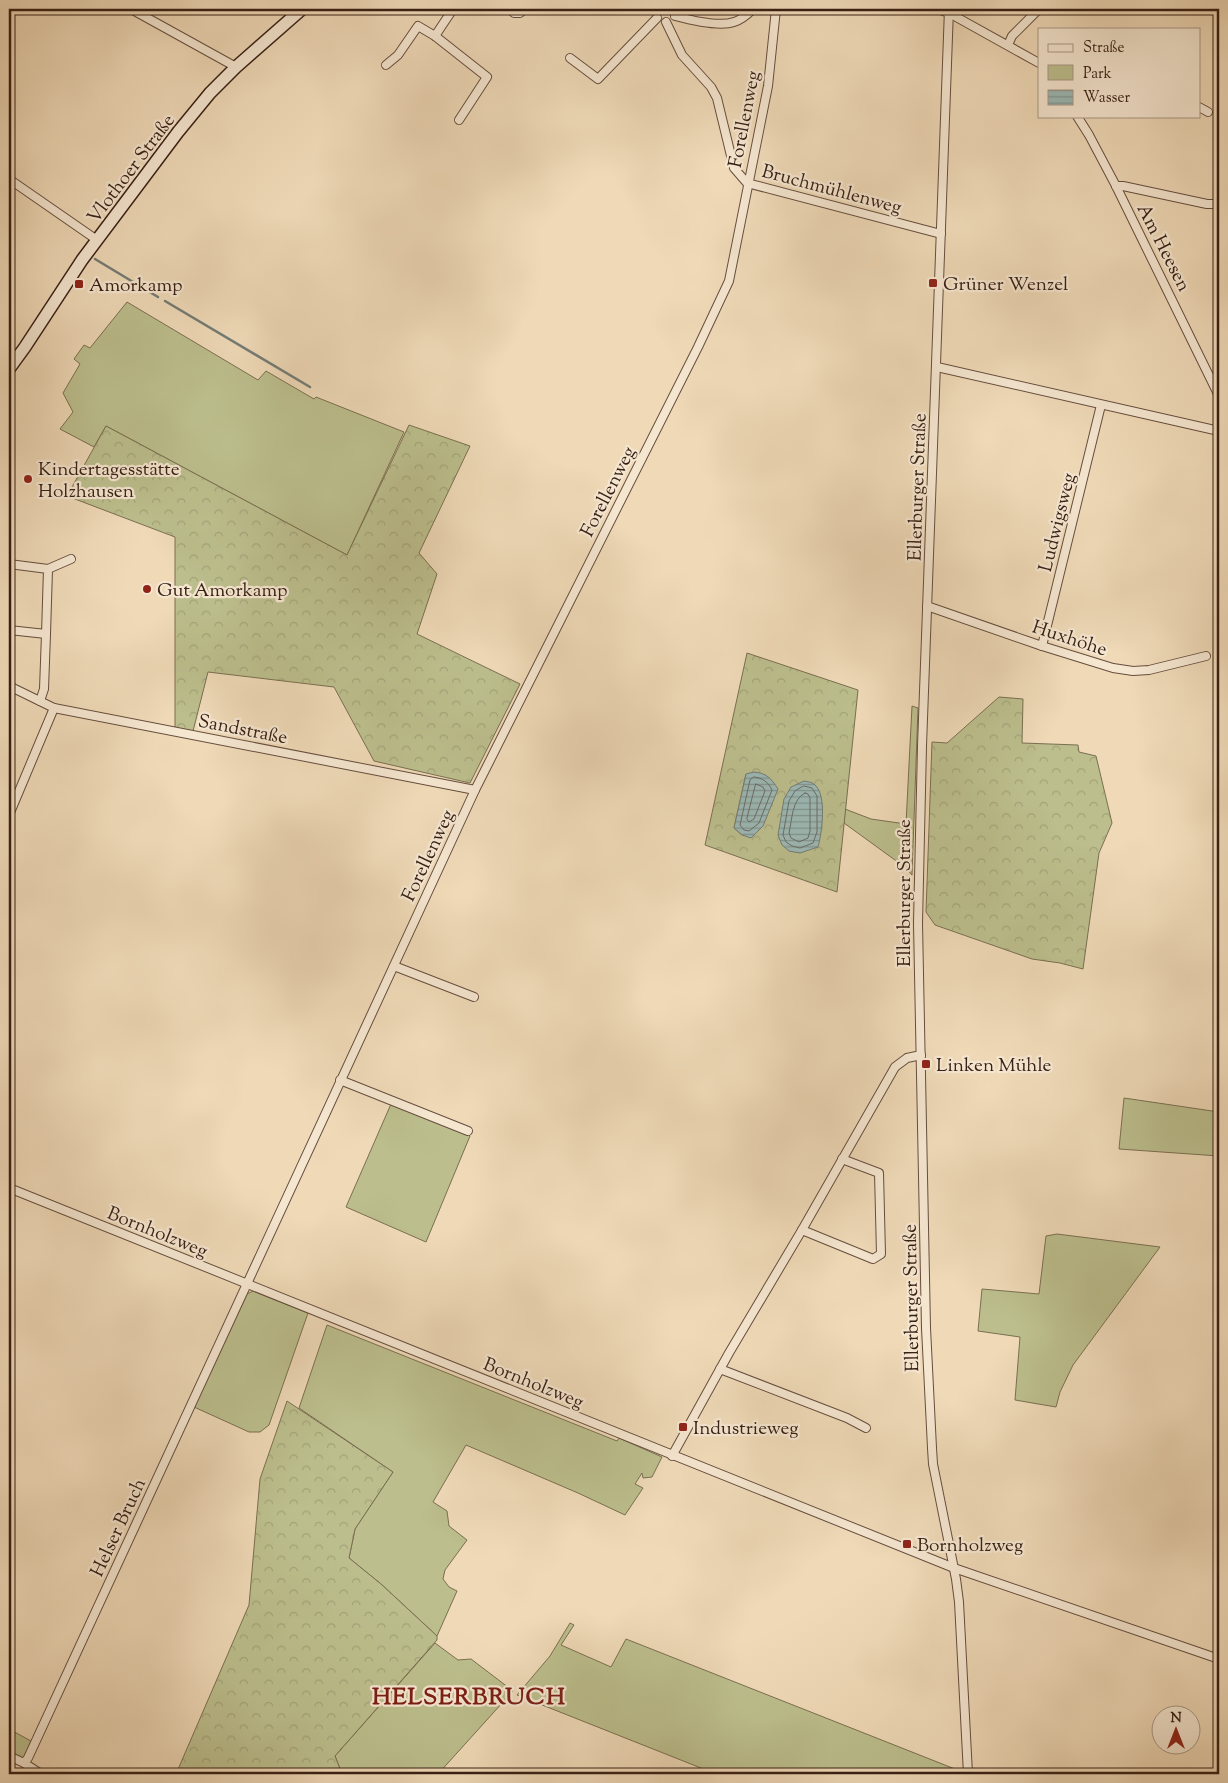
<svg xmlns="http://www.w3.org/2000/svg" width="1228" height="1783" font-family="'Sorts Mill Goudy',serif">
<style>
.green{fill:#bcbe8d;stroke:#7a6f51}
.forest{fill:url(#forest-crowns);stroke:#7a6f51;fill-rule:evenodd}
.water{fill:url(#water-rules);stroke:#747c76}
.lines{fill:none;stroke-linecap:round;stroke-linejoin:round}
.shore{stroke:#6a6c66;stroke-width:1}
.stream{stroke:#747c76;stroke-width:2.5}
.street-casing{stroke:#664e3e;stroke-width:10}
.secondary-casing{stroke:#382015;stroke-width:14}
.street{stroke:#f5e6d0;stroke-width:8}
.secondary{stroke:#f5e6d0;stroke-width:11}
.poi-dot{fill:#8f2418;stroke:#f5e6d0;stroke-width:2}
.labels{text-anchor:middle;stroke-width:4.5;stroke-linejoin:round;paint-order:stroke}
.street-label{font-size:19px;fill:#382015;stroke:#f5e6d0}
.poi-label{font-size:19px;fill:#382015;stroke:#f5e6d0;text-anchor:start}
.district-label{font-size:24px;font-weight:bold;letter-spacing:1px;fill:#7a1f14;stroke:#f5e6d0}
</style>
<defs>
<pattern id="forest-crowns" width="20" height="18" patternUnits="userSpaceOnUse" patternTransform="scale(1.25)"><rect width="20" height="18" fill="#bcbe8d"/><path d="M2 6a3 3 0 1 1 6 0M12 15a3 3 0 1 1 6 0" fill="none" stroke="#a2a379"/></pattern>
<pattern id="water-rules" width="6" height="5" patternUnits="userSpaceOnUse" patternTransform="scale(1.25)"><rect width="6" height="5" fill="#9cb9b6"/><path d="M0 2.5h6" fill="none" stroke="#809693"/></pattern>
</defs>
<rect width="100%" height="100%" fill="#efd9b7"/>
<filter id="stains"><feTurbulence type="fractalNoise" baseFrequency=".004" numOctaves="4"/><feColorMatrix values="0 0 0 0 .2 0 0 0 0 .09 0 0 0 0 .02 0 0 0 .5 -.17"/></filter>
<radialGradient id="worn" r=".72"><stop offset=".6" stop-color="#630" stop-opacity="0"/><stop offset="1" stop-color="#630" stop-opacity=".3"/></radialGradient>
<g class="green">
<polygon points="127,302 258,380 266,371 314,399 316,397 404,432 347,555 106,426 94,447 60,429 73,412 63,393 80,364 74,359 84,345 90,348"/>
<polygon points="912,706 918,708 912,875 906,868 844,823 845,809 871,819 906,824"/>
<polygon points="1124,1098 1219,1112 1219,1156 1119,1149"/>
<polygon points="391,1104 468,1134 470,1136 426,1242 346,1207"/>
<polygon points="1057,1234 1160,1247 1073,1365 1060,1392 1056,1407 1015,1400 1020,1337 978,1331 982,1289 1039,1294 1046,1236"/>
<polygon points="253,1291 308,1313 269,1425 260,1432 249,1432 194,1407 247,1294"/>
<polygon points="327,1325 617,1441 619,1438 662,1457 652,1477 643,1478 642,1473 635,1484 643,1488 625,1515 578,1493 466,1445 433,1502 447,1511 449,1526 467,1540 445,1570 443,1579 449,1587 457,1591 437,1636 381,1584 349,1558 355,1529 393,1472 299,1408"/>
<polygon points="570,1623 574,1625 561,1645 611,1667 626,1639 960,1771 960,1774 716,1774 517,1695 550,1656"/>
<polygon points="435,1643 458,1660 471,1659 513,1691 438,1774 342,1774 335,1756"/>
<polygon points="9,1729 31,1741 24,1759 9,1751"/>
</g>
<g class="forest">
<polygon points="409,425 470,446 419,553 437,574 417,634 520,684 470,783 374,761 334,687 208,672 193,731 175,728 175,537 67,496 106,426 347,555"/>
<path d="M 747,653 L 858,690 L 837,892 L 705,845 ZM 746,774 L 742,835 L 734,828 Z"/>
<polygon points="999,697 1023,699 1022,743 1078,745 1079,752 1096,756 1112,823 1099,853 1083,969 1060,963 1032,959 935,925 926,912 932,742 947,743"/>
<polygon points="287,1401 393,1472 355,1529 349,1558 381,1584 437,1636 437,1640 335,1756 342,1774 176,1774 249,1605 260,1479"/>
</g>
<g class="water">
<path d="M 754,772 C 766,773 771,778 778,789 L 763,826 L 751,838 L 742,835 L 734,828 L 746,774 Z"/>
<path d="M 804,781 C 808,782 813,782 815,785 C 827,795 822,833 818,847 L 800,853 L 789,851 L 782,845 L 778,835 L 784,799 L 791,787 Z"/>
</g>
<g class="lines">
<g class="shore">
<path d="M 754,777 C 763,778 768,782 772,790 L 759,823 L 749,831 L 744,830 L 740,825 L 750,780 Z"/>
<polygon points="756,784 763,787 765,791 754,819 749,822 747,819"/>
<polygon points="804,786 812,788 817,796 817,832 813,843 800,848 792,846 786,842 783,835 789,801 795,791"/>
<path d="M 805,793 L 808,794 L 810,798 L 810,831 L 808,838 L 799,842 L 791,838 L 789,833 C 792,820 792,799 805,793 Z"/>
</g>
<g class="stream">
<polyline points="95,259 158,297"/>
<polyline points="165,301 310,387"/>
<polyline points="9,337 14,341"/>
</g>
<defs>
<g id="street">
<polyline points="131,9 236,67"/>
<polyline points="510,9 514,13 520,13 524,9"/>
<polyline points="938,9 949,13 1039,63"/>
<polyline points="949,9 922,746 918,923 926,1328 932,1448 933,1464 956,1579 959,1602 968,1774"/>
<path d="M 675,16 C 690,20 719,27 734,22 C 741,20 748,14 753,9"/>
<polyline points="666,22 682,55 711,87 717,98 734,168 747,183 941,234"/>
<polyline points="435,36 453,9"/>
<polyline points="1008,45 1012,36 1039,9"/>
<polyline points="570,58 598,79 657,18"/>
<polyline points="386,65 398,55 418,26 435,36 487,77 459,120"/>
<polyline points="1199,107 1208,112"/>
<polyline points="1077,116 1089,135 1116,186 1219,396"/>
<polyline points="9,179 97,240"/>
<polyline points="1116,186 1123,186 1207,204 1219,204"/>
<polyline points="937,367 1219,431"/>
<polyline points="9,564 48,569 46,634"/>
<polyline points="48,569 71,559"/>
<polyline points="927,606 1042,646 1113,668 1133,671 1149,670 1206,656"/>
<polyline points="9,630 46,634 44,689 40,701"/>
<polyline points="1042,646 1101,405"/>
<polyline points="9,686 54,708 475,790"/>
<polyline points="9,815 54,708"/>
<polyline points="394,966 474,997"/>
<polyline points="340,1080 468,1131"/>
<polyline points="9,1188 954,1568 1219,1659"/>
<polyline points="802,1230 873,1259 881,1254 879,1173 842,1159"/>
<polyline points="720,1369 847,1418 866,1428"/>
<polyline points="672,1456 729,1353 802,1230 895,1067 907,1058 921,1055"/>
<polyline points="9,1756 24,1763 41,1774"/>
<polyline points="24,1763 28,1758 475,790 698,347 729,281 768,86 776,9"/>
</g>
<polyline id="secondary" points="9,369 25,347 82,260 178,132 210,93 236,67 302,9"/>
</defs>
<use href="#street" class="street-casing"/>
<use href="#secondary" class="secondary-casing"/>
<use href="#street" class="street"/>
<use href="#secondary" class="secondary"/>
</g>
<g class="poi-dot">
<rect x="928" y="278" width="10" height="10" rx="2.5"/>
<rect x="74" y="279" width="10" height="10" rx="2.5"/>
<circle cx="28" cy="479" r="5"/>
<circle cx="147" cy="589" r="5"/>
<rect x="921" y="1059" width="10" height="10" rx="2.5"/>
<rect x="678" y="1422" width="10" height="10" rx="2.5"/>
<rect x="902" y="1539" width="10" height="10" rx="2.5"/>
</g>
<g class="labels">
<g class="street-label">
<text transform="translate(743 119) rotate(-79)" y="7">Forellenweg</text>
<text transform="translate(130 168) rotate(-53)" y="7">Vlothoer Straße</text>
<text transform="translate(832 188) rotate(15)" y="7">Bruchmühlenweg</text>
<text transform="translate(1165 247) rotate(63)" y="7">Am Heesen</text>
<text transform="translate(916 487) rotate(-88)" y="7">Ellerburger Straße</text>
<text transform="translate(607 491) rotate(-63)" y="7">Forellenweg</text>
<text transform="translate(1056 522) rotate(-76)" y="7">Ludwigsweg</text>
<text transform="translate(1070 637) rotate(18)" y="7">Huxhöhe</text>
<text transform="translate(243 728) rotate(11)" y="7">Sandstraße</text>
<text transform="translate(427 855) rotate(-65)" y="7">Forellenweg</text>
<text transform="translate(903 893) rotate(-90)" y="7">Ellerburger Straße</text>
<text transform="translate(158 1231) rotate(22)" y="7">Bornholzweg</text>
<text transform="translate(910 1298) rotate(-91)" y="7">Ellerburger Straße</text>
<text transform="translate(534 1382) rotate(22)" y="7">Bornholzweg</text>
<text transform="translate(117 1527) rotate(-65)" y="7">Helser Bruch</text>
</g>
<g class="poi-label">
<text x="943" y="290">Grüner Wenzel</text>
<text x="89" y="291">Amorkamp</text>
<text x="38" y="475">Kindertagesstätte<tspan x="38" dy="22">Holzhausen</tspan></text>
<text x="157" y="596">Gut Amorkamp</text>
<text x="936" y="1071">Linken Mühle</text>
<text x="693" y="1434">Industrieweg</text>
<text x="917" y="1551">Bornholzweg</text>
</g>
<g class="district-label">
<text x="469" y="1704">HELSERBRUCH</text>
</g>
</g>
<rect width="1228" height="1783" fill="none" stroke="#efd9b7" stroke-width="30"/>
<rect x="10" y="10" width="1208" height="1763" fill="none" stroke="#382015" stroke-width="2.5"/>
<rect x="15" y="15" width="1198" height="1753" fill="none" stroke="#382015"/>
<rect x="1038" y="28" width="162" height="90" fill="#f5e6d0" stroke="#a99785"/>
<rect x="1048" y="44" width="25" height="8" fill="#f5e6d0" stroke="#a99785"/>
<text x="1083" y="52" font-size="15" fill="#382015">Straße</text>
<rect x="1048" y="65" width="25" height="15" fill="#bcbe8d" stroke="#a99785"/>
<text x="1083" y="78" font-size="15" fill="#382015">Park</text>
<rect x="1048" y="90" width="25" height="15" fill="url(#water-rules)" stroke="#a99785"/>
<text x="1083" y="102" font-size="15" fill="#382015">Wasser</text>
<g transform="translate(1176 1730)"><circle r="24" fill="#f5e6d0" stroke="#a99785"/>
<path d="M0-4L9 19L0 12L-9 19Z" fill="#8f2418"/>
<text y="-8" font-size="14" font-weight="bold" text-anchor="middle" fill="#382015">N</text>
</g>
<rect width="100%" height="100%" filter="url(#stains)"/>
<rect width="100%" height="100%" fill="url(#worn)"/>
</svg>
